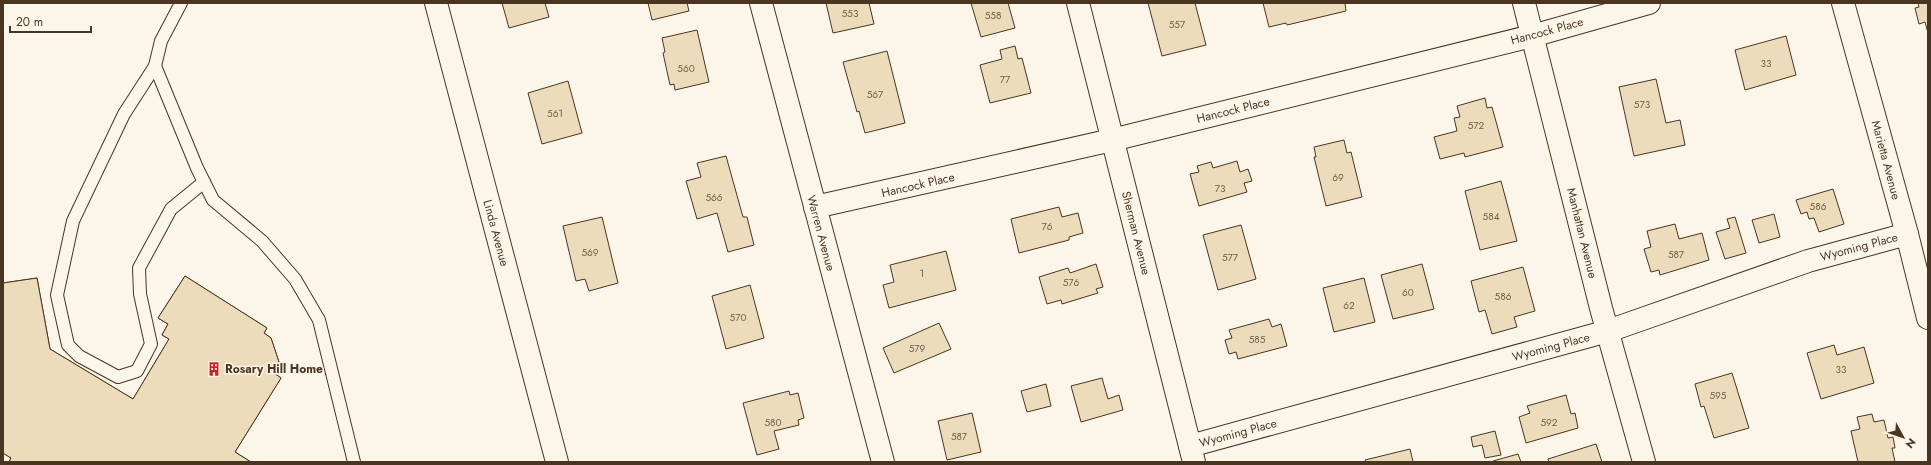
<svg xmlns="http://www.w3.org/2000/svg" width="1931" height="465" font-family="Jost,sans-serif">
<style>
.building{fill:#ecdcbc;stroke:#4a3520}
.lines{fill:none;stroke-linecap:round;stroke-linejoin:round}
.service-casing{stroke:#4a3520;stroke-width:14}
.minor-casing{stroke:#4a3520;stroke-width:24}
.service{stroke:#fbf6e9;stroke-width:12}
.minor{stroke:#fbf6e9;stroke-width:22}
.labels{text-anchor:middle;stroke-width:3;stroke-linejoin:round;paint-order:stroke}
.number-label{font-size:10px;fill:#725f47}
.street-label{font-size:12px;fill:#4a3520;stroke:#fbf6e9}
.poi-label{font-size:12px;font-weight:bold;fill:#4a3520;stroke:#fbf6e9;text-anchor:start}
</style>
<rect width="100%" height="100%" fill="#fbf6e9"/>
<g class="building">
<polygon points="502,3 545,3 549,17 509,28"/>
<polygon points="648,3 687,3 689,11 652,20"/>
<polygon points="826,3 869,3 874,24 833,33"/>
<polygon points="971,3 1008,3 1015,28 981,37"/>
<polygon points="1148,3 1195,3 1206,45 1162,56"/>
<polygon points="1263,3 1345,3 1346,11 1287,25 1286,23 1269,27"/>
<polygon points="1918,3 1928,3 1928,33 1925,22 1919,24 1915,8 1919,7"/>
<polygon points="697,30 709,82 675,90 674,84 670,85 663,53 665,52 662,38"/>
<polygon points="1786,36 1796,75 1745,90 1735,50"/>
<polygon points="1015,46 1018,59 1022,58 1031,93 990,103 980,65 1002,59 1000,50"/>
<polygon points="887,51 905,123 865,133 859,111 857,112 843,62"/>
<polygon points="1656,79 1666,123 1680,120 1685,145 1634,156 1619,87"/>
<polygon points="568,81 582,133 542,144 528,93"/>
<polygon points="1485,98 1487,108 1492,107 1503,147 1465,157 1464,153 1440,159 1434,137 1457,131 1454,118 1460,117 1457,106"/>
<polygon points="1344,140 1347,153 1351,152 1362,197 1326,206 1314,157 1316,157 1314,147"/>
<polygon points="726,156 743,217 747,217 754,245 728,252 717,213 697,219 686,181 701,177 697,163"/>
<polygon points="1237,161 1240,172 1248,169 1252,181 1244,183 1247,192 1199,206 1190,174 1199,172 1197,166 1211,162 1213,168"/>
<polygon points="1501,181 1517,241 1480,250 1465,191"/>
<polygon points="1833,189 1844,224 1819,232 1814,218 1809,219 1807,212 1801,214 1796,200"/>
<polygon points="1059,207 1062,217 1078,213 1083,233 1069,237 1069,240 1019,253 1011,219"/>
<polygon points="1774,214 1780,237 1759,243 1752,220"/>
<polygon points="602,217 618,283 589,291 585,279 576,281 563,226"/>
<polygon points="1735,217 1746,253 1725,259 1716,232 1730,228 1727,219"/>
<polygon points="1675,224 1679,239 1702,233 1709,260 1660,275 1659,270 1651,272 1644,249 1651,247 1647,231"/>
<polygon points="1241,225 1256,279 1218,290 1203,235"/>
<polygon points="946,251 956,290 889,308 883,285 894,282 890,265"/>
<polygon points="1096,264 1103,287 1096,289 1098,293 1062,304 1061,300 1047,304 1039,277 1068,268 1070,273"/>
<polygon points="1422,264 1434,309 1393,319 1381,275"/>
<polygon points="1523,267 1535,311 1514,317 1517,327 1492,334 1485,310 1479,312 1471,281"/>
<polygon points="185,276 267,328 264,333 271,338 280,365 274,373 281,378 235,452 251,462 9,462 11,458 3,453 3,283 37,278 50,349 133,399 169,339 162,335 168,324 158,318"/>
<polygon points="185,276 267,328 264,333 271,338 280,365 274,373 281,378 235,452 251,462 9,462 11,458 3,453 3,283 37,278 50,349 133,399 169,339 162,335 168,324 158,318"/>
<polygon points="1364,278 1375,322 1334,332 1323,288"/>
<polygon points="750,285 764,338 726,349 712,296"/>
<polygon points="1269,319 1272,327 1281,324 1287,346 1238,359 1236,352 1229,354 1225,340 1232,338 1229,330"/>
<polygon points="939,323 951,349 894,373 883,348"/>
<polygon points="1834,345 1837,355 1864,347 1874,383 1821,399 1807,353"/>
<polygon points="1732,373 1749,428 1714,438 1704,406 1701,407 1695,384"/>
<polygon points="1102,378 1108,399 1119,395 1123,410 1081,422 1071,386"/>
<polygon points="1046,384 1051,406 1027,412 1021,391"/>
<polygon points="789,391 790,395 798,393 804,418 798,420 799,425 774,431 779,449 757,455 743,403"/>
<polygon points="1566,395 1571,414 1575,413 1578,428 1526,443 1519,417 1530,413 1527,406"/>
<polygon points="972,413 981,452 947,460 938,421"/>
<polygon points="1872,414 1874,422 1884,420 1888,438 1893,437 1895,448 1892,448 1895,462 1858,462 1851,431 1860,429 1857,417"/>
<polygon points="1495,431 1501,455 1485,458 1482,445 1473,447 1471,437"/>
<polygon points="1596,444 1602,462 1549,462 1548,459"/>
<polygon points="1410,449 1413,462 1366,462 1365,460"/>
<polygon points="1518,454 1521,462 1494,462 1493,461"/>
</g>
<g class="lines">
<defs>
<g id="service">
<polyline points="181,3 161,41 155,66 197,168 213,200 262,241 295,279 319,320 354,462"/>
<polyline points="155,66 124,114 73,221 57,295 68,345 79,356 118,377 137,371 151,344 140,294 139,268 171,209 204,182"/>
</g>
<g id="minor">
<polyline points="436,3 557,462"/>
<polyline points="761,3 883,462"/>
<polyline points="1078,3 1194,462"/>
<polyline points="1524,3 1601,308 1644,462"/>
<polyline points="1843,3 1907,234 1928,318"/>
<polyline points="815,207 1112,140 1532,36 1649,3"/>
<polyline points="1190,446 1608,331 1808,261 1907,234"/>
</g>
</defs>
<use href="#service" class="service-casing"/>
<use href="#minor" class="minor-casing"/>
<use href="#service" class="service"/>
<use href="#minor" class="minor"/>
</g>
<defs>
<symbol id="building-bare" viewBox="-9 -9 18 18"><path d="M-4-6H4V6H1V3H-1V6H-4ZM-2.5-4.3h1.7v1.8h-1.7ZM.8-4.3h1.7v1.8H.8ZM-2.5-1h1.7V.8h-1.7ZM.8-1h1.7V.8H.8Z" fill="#c62828" stroke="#fbf6e9" stroke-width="2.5" paint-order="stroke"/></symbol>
</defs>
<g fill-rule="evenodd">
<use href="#building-bare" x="204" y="359" width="20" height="20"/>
</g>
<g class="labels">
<g class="number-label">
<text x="850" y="17">553</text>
<text x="993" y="19">558</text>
<text x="1177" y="28">557</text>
<text x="1766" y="67">33</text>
<text x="686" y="72">560</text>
<text x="1005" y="83">77</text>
<text x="875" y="98">567</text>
<text x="1642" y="108">573</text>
<text x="555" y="117">561</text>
<text x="1476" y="129">572</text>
<text x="1338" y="181">69</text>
<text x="1220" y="192">73</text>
<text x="714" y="201">566</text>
<text x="1818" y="210">586</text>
<text x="1491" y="220">584</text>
<text x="1047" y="230">76</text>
<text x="590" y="256">569</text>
<text x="1676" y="258">587</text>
<text x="1230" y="261">577</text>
<text x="922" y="277">1</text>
<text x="1071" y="286">576</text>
<text x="1408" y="296">60</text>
<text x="1503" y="300">586</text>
<text x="1349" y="309">62</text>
<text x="738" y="321">570</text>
<text x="1257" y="343">585</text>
<text x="917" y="352">579</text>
<text x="1841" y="373">33</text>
<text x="1718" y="399">595</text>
<text x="773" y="426">580</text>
<text x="1549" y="426">592</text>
<text x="959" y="440">587</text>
</g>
<g class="street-label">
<text transform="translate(1547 31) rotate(-15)" y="4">Hancock Place</text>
<text transform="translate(1233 110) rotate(-14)" y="4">Hancock Place</text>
<text transform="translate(1886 160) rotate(75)" y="4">Marietta Avenue</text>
<text transform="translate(918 185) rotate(-13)" y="4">Hancock Place</text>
<text transform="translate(496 233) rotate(75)" y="4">Linda Avenue</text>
<text transform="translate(821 233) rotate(75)" y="4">Warren Avenue</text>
<text transform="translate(1136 233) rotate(76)" y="4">Sherman Avenue</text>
<text transform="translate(1582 233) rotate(76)" y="4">Manhattan Avenue</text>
<text transform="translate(1859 247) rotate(-15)" y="4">Wyoming Place</text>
<text transform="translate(1551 347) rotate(-15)" y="4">Wyoming Place</text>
<text transform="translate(1238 433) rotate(-15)" y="4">Wyoming Place</text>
</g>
<g class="poi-label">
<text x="225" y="373">Rosary Hill Home</text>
</g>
</g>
<rect width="1931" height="465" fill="none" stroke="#4a3520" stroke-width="8"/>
<g transform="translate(1903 437) rotate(130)" stroke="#fbf6e9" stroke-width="3" paint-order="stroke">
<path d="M0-3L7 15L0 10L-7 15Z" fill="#4a3520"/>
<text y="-6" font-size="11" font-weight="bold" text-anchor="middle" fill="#4a3520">N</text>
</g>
<path d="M10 26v6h81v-6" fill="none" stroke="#4a3520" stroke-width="2"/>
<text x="16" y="26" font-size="12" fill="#4a3520" stroke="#fbf6e9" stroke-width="3" paint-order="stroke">20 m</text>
</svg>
